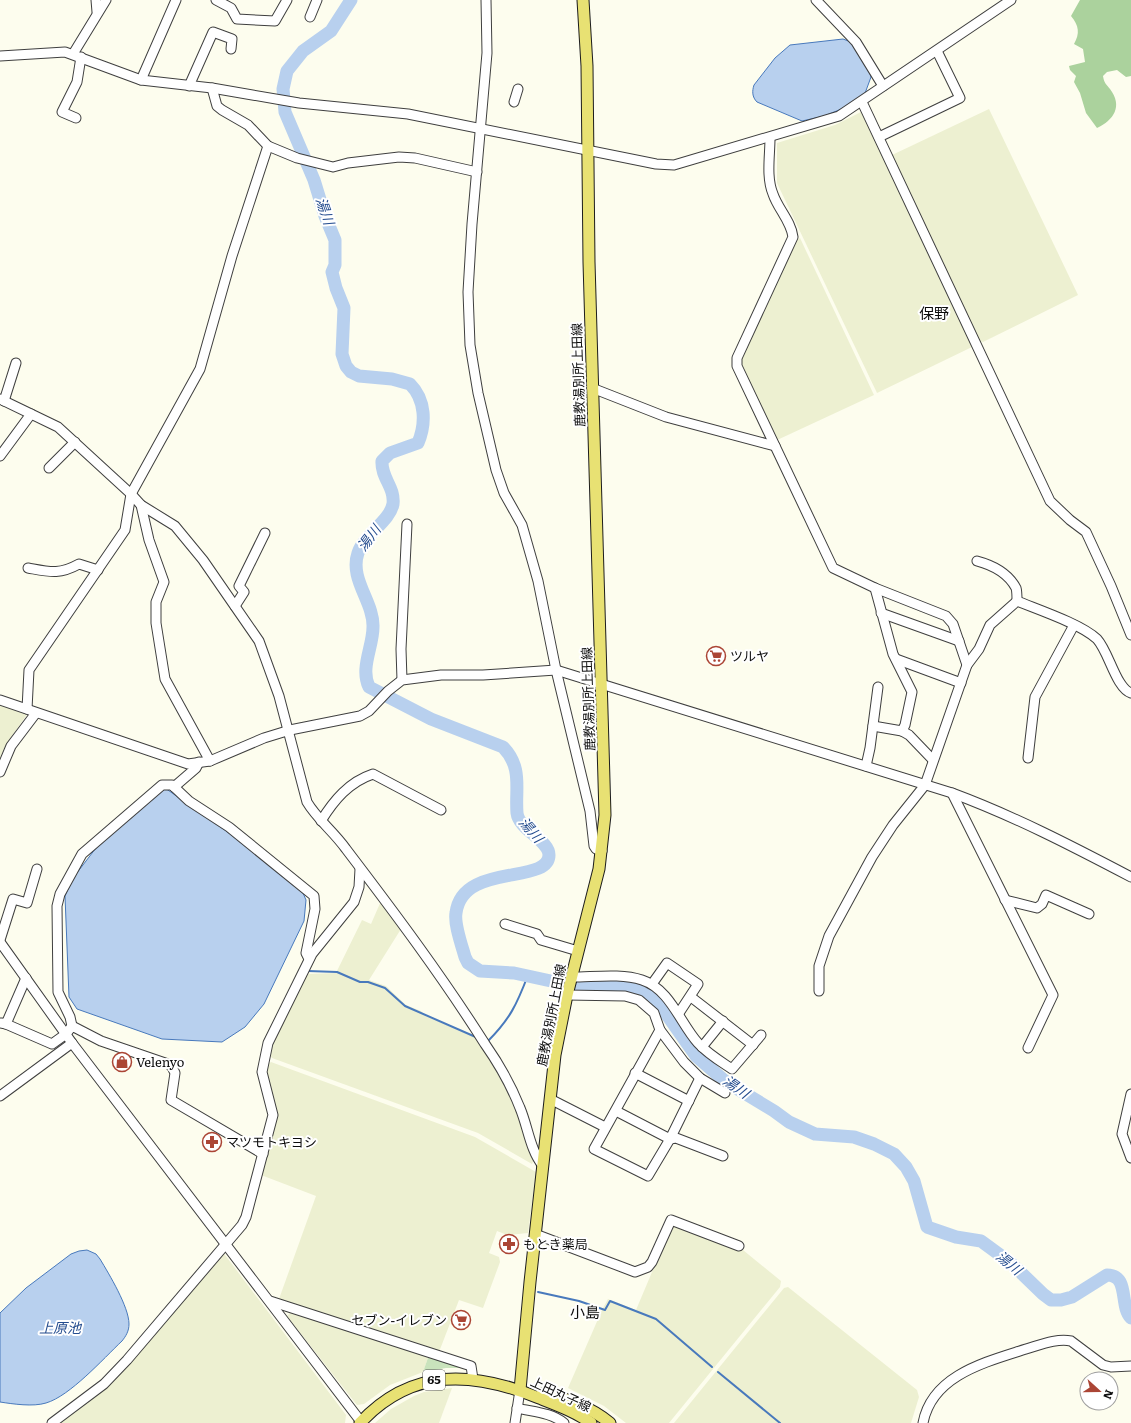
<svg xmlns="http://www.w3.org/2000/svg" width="1131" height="1423" font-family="Literata,'Noto Sans JP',serif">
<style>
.farmland{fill:#edf0d1}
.green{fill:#c9e3bc}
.forest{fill:#abd29d}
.water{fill:#b8d0ee;stroke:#4879bc}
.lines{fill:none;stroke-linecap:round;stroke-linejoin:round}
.stream{stroke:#4879bc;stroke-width:2}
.river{stroke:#b8d0ee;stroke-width:13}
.minor-casing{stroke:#3f3f3f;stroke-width:11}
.major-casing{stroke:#1d1d1d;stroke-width:13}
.minor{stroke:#fff;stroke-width:9}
.major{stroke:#e8e173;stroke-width:11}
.labels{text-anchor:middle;stroke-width:4;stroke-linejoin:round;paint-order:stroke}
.shield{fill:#fff;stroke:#555;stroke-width:1}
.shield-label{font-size:12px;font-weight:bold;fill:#0c0c0c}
.street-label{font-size:13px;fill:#0c0c0c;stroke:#fff}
.poi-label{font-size:13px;fill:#0c0c0c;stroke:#fff;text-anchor:start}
.water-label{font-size:14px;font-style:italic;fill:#254d8f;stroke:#fff}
.quarter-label{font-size:15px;fill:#0c0c0c;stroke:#fff}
</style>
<rect width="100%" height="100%" fill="#fdfdee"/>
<g class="farmland">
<polygon points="989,109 1078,295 983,342 979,341 892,155"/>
<polygon points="861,112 973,344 972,347 877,393 777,183 777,143 835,125"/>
<polygon points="800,238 874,395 775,441 740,365 740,359 794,242"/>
<polygon points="0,704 28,713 7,743 0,758"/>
<polygon points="381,901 401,929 369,980 386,986 406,1005 421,1011 426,1016 479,1039 516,1108 534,1159 532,1164 478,1133 272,1058 269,1054 275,1037 307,974 336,973 362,920 371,924"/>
<polygon points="271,1062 475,1137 536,1172 528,1233 507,1235 497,1231 489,1253 499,1257 500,1262 483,1308 459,1300 439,1352 279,1299 316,1196 261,1175 277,1112 266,1071 268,1064"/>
<polygon points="676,1224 743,1250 781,1281 780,1287 669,1423 626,1423 604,1406 568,1388 602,1310 608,1299 636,1310 671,1227"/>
<polygon points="222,1251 346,1415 345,1423 56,1423 80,1406"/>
<polygon points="788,1287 917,1390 919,1397 911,1423 674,1423 784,1288"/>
<polygon points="292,1311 429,1355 423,1372 390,1385 364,1404 357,1405 287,1316"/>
<polygon points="452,1388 439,1423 375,1423 391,1409 414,1396 424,1392"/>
</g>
<polygon class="green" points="429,1355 466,1368 446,1368 423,1372"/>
<path class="forest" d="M 1080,0 L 1131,0 L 1131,76 L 1126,77 L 1117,70 L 1107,72 L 1103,76 C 1104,83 1106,84 1110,89 C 1123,106 1114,120 1097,128 L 1086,113 L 1080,93 L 1074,82 L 1076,76 L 1070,70 L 1069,66 L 1085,62 L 1083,49 L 1074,44 C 1080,33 1079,26 1071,16 Z"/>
<g class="water">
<path d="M 843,39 L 851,42 L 869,70 L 871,77 L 864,96 L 844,108 L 824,116 L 802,121 L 757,102 C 752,97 752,91 754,85 L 775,58 L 790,45 Z"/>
<polygon points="165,788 266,859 303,893 306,900 304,921 264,1004 245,1027 222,1042 162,1039 77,1009 69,997 65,896 73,878 99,844"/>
<path d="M 87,1250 L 96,1254 L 100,1259 C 109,1274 129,1307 129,1324 C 129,1331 126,1336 122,1341 C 103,1359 70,1396 46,1403 C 33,1407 13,1404 0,1402 L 0,1313 L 26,1288 L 71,1254 L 79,1251 Z"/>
</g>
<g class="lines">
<g class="stream">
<polyline points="308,971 337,972 360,982 368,982 385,988 405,1006 478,1038"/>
<path d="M 486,1040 L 488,1041 C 510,1019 517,1004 528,975"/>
<polyline points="538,1292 579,1301 605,1310 610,1301 656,1319 712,1367"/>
<polyline points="718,1372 780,1423"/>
</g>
<path class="river" d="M 351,0 L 331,31 L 303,51 L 287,71 L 283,89 L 285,112 L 314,180 L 325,216 L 335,240 L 335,265 L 332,272 L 336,288 L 344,308 L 342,354 L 346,366 L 351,372 L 359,376 L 392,379 L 410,384 C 426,400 426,424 418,443 L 390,453 L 382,461 C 381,478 395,487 393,504 C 390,521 364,535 358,553 C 349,579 374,602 373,627 C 373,647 360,668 369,687 L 431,719 L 503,747 C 523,768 515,788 517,813 C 519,830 549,840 549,855 C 549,885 462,862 456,913 C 454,924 462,946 465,957 L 468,963 L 480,971 L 514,973 L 574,986 L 625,986 L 644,992 L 660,1005 L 696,1056 L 726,1082 L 774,1111 L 789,1122 L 815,1134 L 854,1137 L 874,1144 L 894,1154 L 906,1167 L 914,1181 L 927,1227 L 956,1237 L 981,1241 L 1011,1263 L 1043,1294 L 1051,1300 L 1061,1300 L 1072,1297 L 1107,1275 C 1130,1275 1119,1306 1131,1318"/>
<defs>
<g id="minor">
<polyline points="96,0 97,12"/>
<polyline points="216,0 231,8 237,19 275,21 287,0"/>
<polyline points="486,0 487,53 472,224 468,292 470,345 478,393 496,470 504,493 522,525 538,581 556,670 590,811 594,846 596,849 602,851"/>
<polyline points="816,0 856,42 883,86"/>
<polyline points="310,17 317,0"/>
<polyline points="73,54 106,0"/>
<polyline points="0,56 65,52 141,80 212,88 299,103 408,114 656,164 674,165 839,116 1011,0"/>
<polyline points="141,80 176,0"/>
<polyline points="189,86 213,32 232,39 231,49"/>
<polyline points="212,88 217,106 222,110 248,125 268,146 297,158 333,167 348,163 399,157 415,158 477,172"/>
<polyline points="514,102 518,89"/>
<polyline points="862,102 1050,501 1070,520 1086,532 1111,586 1131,635"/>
<polyline points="76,118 62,112 77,82 81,57"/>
<polyline points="879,137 960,98 937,51"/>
<path d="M 770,138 C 770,156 766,177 773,194 C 778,209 791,221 793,237 L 737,358 L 737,366 L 833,568 L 875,588 L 946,616 L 953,624 L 967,665"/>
<polyline points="592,388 666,417 775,446"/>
<path d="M 0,399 L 58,427 L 131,494 L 141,505 L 175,526 L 203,560 L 259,641 L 279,696 L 307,802 C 317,819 334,832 346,849 C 394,912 442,976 485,1044 C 499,1064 511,1085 520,1108 C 528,1127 530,1150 543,1166"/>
<polyline points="4,401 16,363"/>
<polyline points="0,456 31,414"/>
<polyline points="49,468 75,442"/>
<polyline points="141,505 149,540 164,582 156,602 156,623 165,679 210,761"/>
<path d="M 977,561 C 992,565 1008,573 1016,588 C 1017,591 1017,597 1017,601"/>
<path d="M 28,568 C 50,572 59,575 79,564 L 98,570"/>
<polyline points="875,588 893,654 912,692 905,725 902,731 909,735 933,760"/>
<polyline points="235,606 244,592 239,586 265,533"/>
<polyline points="881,613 959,641"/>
<polyline points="896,659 961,683"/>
<polyline points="402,680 401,649 407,524"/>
<path d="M 0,700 L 188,764 L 210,761 L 264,738 L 290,730 L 360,716 L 369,711 L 388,691 L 402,680 L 441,675 L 483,675 L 556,670 L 952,793 C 1014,816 1072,846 1131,877"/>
<polyline points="27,709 29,670 125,530 131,494 200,369 232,256 268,146"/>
<polyline points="873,726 902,731"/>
<polyline points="1028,758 1035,697 1074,625"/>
<polyline points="866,766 870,748 878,687"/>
<polyline points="0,772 11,746 36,713"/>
<polyline points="174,787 196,768 199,762"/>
<polyline points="952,793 1053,995 1028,1048"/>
<path d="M 321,821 C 334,800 349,782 373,774 L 441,810"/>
<polyline points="1005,900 1037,908 1042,904 1046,895 1089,914"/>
<polyline points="505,924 537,934 541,940 578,951"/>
<polyline points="0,940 13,899 27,903 37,869"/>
<polyline points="0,942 72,1043 362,1423"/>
<path d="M 572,977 C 594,977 621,973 642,980 C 670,989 680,1023 698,1043 C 708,1054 720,1061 732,1069 L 761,1035"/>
<polyline points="652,984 667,963 698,984 679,1013"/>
<path d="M 819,991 L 819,966 L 829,936 L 872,857 L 893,825 L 925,785 L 967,665 L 979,649 L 990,625 L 1017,601 C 1039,610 1081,624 1097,639 C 1109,652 1116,688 1131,693"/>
<polyline points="567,995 625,996 639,1000 654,1013 660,1030 684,1062 700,1078 725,1093"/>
<polyline points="691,997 753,1045"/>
<polyline points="1,1023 6,1024 26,978"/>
<polyline points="6,1024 52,1044 66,1034 72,1026 101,1041 171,1065 175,1073 171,1100 263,1154"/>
<polyline points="72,1026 70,1017 58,992 57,906 60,894 82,854 162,785 172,785 189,801 229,827 314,896 315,909 306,953 309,959"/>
<polyline points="660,1030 594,1149 648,1176 670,1139 700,1078"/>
<polyline points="702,1047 723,1021"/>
<polyline points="635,1073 689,1101"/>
<polyline points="1131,1094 1122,1134 1131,1158"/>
<polyline points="0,1096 72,1043"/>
<polyline points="550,1099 605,1127"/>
<polyline points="616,1111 670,1139 676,1138 723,1156"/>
<polyline points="535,1234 635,1272 648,1267 652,1262 671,1220 739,1246"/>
<polyline points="270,1301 471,1366 473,1379"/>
<path d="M 517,1408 C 533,1412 550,1412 564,1423"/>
<polyline points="52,1423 104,1384 127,1360 242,1225 246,1217 273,1115 262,1072 268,1043 312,954 354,902 359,887 360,869"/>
<polyline points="515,1423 520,1390"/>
<path d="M 923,1423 C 932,1375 986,1362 1026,1349 C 1040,1345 1057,1338 1071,1341 L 1103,1365 L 1111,1367 L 1131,1366"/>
</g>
<g id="major">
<polyline points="520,1390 530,1282 555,1055 567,995 599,869 605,815 589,262 587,66 583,0"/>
<path d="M 542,1394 C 568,1398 590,1407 610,1423"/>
<path d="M 360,1423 C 412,1367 473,1371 539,1398 C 557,1405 576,1412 591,1423"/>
</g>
</defs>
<use href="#minor" class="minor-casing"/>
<use href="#major" class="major-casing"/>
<use href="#minor" class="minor"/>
<use href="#major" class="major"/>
</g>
<defs>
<symbol id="supermarket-ring" viewBox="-11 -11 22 22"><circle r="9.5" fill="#fff" stroke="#ab4535" stroke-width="1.5"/><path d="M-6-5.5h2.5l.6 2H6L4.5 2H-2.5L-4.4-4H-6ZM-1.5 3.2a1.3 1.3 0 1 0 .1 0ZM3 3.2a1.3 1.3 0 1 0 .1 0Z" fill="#ab4535"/></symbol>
<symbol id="shop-ring" viewBox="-11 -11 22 22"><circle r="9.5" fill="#fff" stroke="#ab4535" stroke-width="1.5"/><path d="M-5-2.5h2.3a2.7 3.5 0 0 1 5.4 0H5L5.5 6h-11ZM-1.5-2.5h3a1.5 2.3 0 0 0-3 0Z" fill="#ab4535"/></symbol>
<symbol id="pharmacy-ring" viewBox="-11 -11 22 22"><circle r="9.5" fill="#fff" stroke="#ab4535" stroke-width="1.5"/><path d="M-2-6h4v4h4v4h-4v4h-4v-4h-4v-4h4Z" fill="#ab4535"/></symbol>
</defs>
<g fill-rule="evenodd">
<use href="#supermarket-ring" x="705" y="645" width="22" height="22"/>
<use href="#shop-ring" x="111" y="1051" width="22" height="22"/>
<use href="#pharmacy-ring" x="201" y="1131" width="22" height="22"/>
<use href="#pharmacy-ring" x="498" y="1233" width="22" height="22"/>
<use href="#supermarket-ring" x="450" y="1309" width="22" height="22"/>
</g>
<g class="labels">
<rect class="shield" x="423" y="1370" width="22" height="20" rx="3"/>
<g class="shield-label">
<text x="434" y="1384">65</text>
</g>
<g class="street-label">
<text transform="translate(578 375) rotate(-92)" y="5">鹿教湯別所上田線</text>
<text transform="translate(588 699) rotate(-92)" y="5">鹿教湯別所上田線</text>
<text transform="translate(551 1015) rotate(-79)" y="5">鹿教湯別所上田線</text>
<text transform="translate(561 1394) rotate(25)" y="5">上田丸子線</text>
</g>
<g class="poi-label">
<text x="730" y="661">ツルヤ</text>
<text x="136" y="1067">Velenyo</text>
<text x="226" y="1147">マツモトキヨシ</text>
<text x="523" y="1249">もとき薬局</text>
<text x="447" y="1325" text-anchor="end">セブン-イレブン</text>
</g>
<g class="water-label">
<text transform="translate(325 211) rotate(71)" y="5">湯川</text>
<text transform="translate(369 538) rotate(-53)" y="5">湯川</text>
<text transform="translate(531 830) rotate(49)" y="5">湯川</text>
<text transform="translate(736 1087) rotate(35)" y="5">湯川</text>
<text transform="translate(1009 1263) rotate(39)" y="5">湯川</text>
<text x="60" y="1333">上原池</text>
</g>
<g class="quarter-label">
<text x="934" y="319">保野</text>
<text x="585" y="1318">小島</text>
</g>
</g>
<g transform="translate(1099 1391) rotate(111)"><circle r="19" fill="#ffffff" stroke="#9e9e9e"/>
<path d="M0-3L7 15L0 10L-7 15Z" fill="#ab4535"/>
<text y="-6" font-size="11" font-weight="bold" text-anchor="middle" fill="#0c0c0c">N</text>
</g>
</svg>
